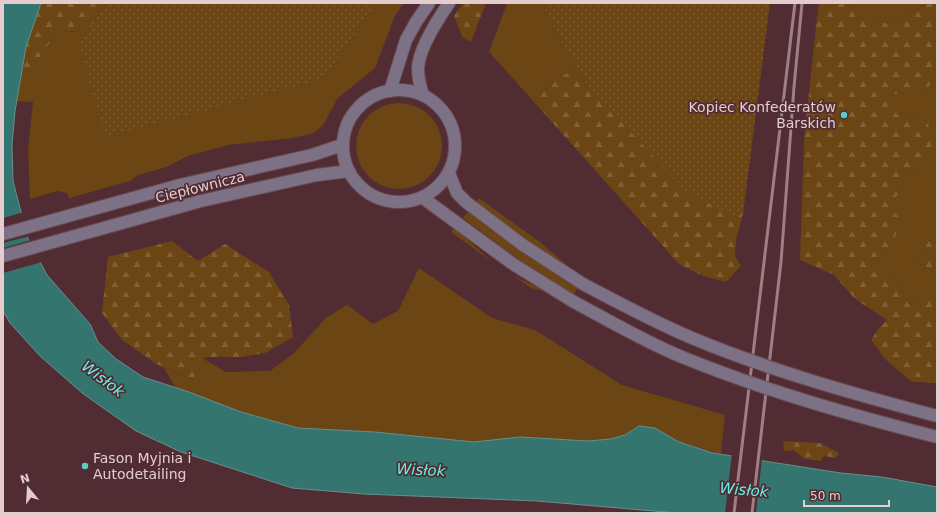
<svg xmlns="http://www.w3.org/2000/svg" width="940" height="516" font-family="'DejaVu Sans',sans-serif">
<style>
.grass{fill:#6b4513}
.forest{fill:url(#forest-firs)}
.park{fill:url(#park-dots)}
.water{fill:#347570;stroke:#698f8c}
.pier{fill:#512c33}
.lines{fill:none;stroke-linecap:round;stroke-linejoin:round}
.secondary-casing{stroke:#6a4b51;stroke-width:14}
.secondary{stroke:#7d7186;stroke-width:12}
.rail{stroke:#9d7f84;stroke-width:3}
.secondary-bridge-casing{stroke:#6a4b51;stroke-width:14;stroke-linecap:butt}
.secondary-bridge{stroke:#7d7186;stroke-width:12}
.poi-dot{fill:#55cec5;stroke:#512c33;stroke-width:1.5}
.labels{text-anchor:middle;stroke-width:3.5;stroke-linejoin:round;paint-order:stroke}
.poi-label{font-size:14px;fill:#e4cccf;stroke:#512c33;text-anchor:end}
.street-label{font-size:14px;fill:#e4cccf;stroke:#512c33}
.water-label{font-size:15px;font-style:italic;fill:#66ede4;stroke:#512c33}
</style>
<defs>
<pattern id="forest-firs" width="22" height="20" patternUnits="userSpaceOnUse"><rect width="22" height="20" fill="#6b4513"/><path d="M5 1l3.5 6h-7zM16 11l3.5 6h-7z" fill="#805f34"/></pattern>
<pattern id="park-dots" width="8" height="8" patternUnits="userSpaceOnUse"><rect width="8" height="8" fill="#6b4513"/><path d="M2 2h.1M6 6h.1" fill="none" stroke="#805f34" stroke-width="1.8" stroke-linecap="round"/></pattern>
</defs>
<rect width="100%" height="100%" fill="#512c33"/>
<g class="grass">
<polygon points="376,3 404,3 395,16 375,68 338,98 323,125 314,133 292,138 228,145 188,156 167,167 138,175 130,181 69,198 67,193 58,191 30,199 28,149 33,102 17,101 21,78 30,71 58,31 87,32 79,44 325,78"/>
<polygon points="507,3 543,3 559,37 577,67 550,83 534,102 489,52"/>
<polygon points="819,3 831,3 817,16"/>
<polygon points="850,3 929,3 890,24 857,17"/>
<polygon points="935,74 937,76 937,238 928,241 918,262 937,275 937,283 921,298 909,304 896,281 871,261 892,248 891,206 901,189 908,173 922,170 928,121 898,115 881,96 927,90"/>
<circle cx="399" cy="146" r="43"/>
<polygon points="479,198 541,243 568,266 523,237 475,203"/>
<polygon points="468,212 529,256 579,287 574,294 520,260 463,218"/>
<polygon points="455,228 492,262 451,232"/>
<polygon points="419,268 492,318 535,330 622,385 725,415 721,454 679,442 655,428 639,426 625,435 611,439 588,441 520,437 474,442 375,432 298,428 241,412 176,388 164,368 193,380 204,359 226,372 270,371 294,353 326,318 347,305 373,324 398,311"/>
<polygon points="514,276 547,292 531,288"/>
</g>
<g class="forest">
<polygon points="41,3 107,3 87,32 58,31 30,71 21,78 26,47"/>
<polygon points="463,3 486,3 471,42 463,38 454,16"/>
<polygon points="831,3 850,3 857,17 890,24 929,3 937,3 937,76 935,75 927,90 882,96 898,115 928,121 933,157 922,170 908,173 901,189 891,206 900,220 892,248 871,261 896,281 909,304 921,298 937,283 937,383 912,382 886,360 871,340 878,329 887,320 855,299 834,275 800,260 804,141 817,16"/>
<polygon points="577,67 589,87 734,216 743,214 736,240 735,256 741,266 726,282 703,276 679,264 534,102 550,83"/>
<polygon points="937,238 937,275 918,262 928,241"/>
<polygon points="172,241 198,261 225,244 269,272 289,305 293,337 265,353 241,357 205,357 193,380 156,364 121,339 102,313 108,257"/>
<polygon points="783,441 820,443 839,453 836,458 824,456 821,461 805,459 793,450 784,451"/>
</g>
<g class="park">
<polygon points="107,3 376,3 325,78 105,137 79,44"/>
<polygon points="543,3 770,3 743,214 734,217 686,191 589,87 559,37"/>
</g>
<polygon class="water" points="3,3 41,3 26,47 15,111 12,145 13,181 28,239 47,275 90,324 98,342 116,359 143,377 189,392 241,412 298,428 375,432 474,442 520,437 588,441 611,439 625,435 639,426 655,428 679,442 713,453 841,473 882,477 937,487 937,513 677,513 537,501 364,494 292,488 181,452 136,431 82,393 40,356 10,323 3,311"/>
<g class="pier">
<polygon points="24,212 30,236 3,243 3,218"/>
<polygon points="31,240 42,262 3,273 3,248"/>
<polygon points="732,453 762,458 756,513 725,513"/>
</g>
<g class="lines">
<defs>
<g id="secondary">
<circle cx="399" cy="146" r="56"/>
<polyline points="390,91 406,40 416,22 429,3"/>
<path d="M 423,95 C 420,86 418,77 418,68 C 419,48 438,19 449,3"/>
<polyline points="449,173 457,193 466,202 523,245 583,284"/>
<polyline points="423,198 513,264 574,302"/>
<polyline points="3,234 180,185 312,155 342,145"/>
<polyline points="3,256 201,201 317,175 349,171"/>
</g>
</defs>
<use href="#secondary" class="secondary-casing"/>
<use href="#secondary" class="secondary"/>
<g class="rail">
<polyline points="734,513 795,3"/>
<polyline points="752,513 781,262 794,87 802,3"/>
</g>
<defs>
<g id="secondary-bridge">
<path d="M 583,284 C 619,303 654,322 692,338 C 771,371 854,394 937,416"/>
<path d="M 574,302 C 610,321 645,342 682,357 C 765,391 851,415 937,437"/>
</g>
</defs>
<use href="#secondary-bridge" class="secondary-bridge-casing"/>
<use href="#secondary-bridge" class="secondary-bridge"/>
</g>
<g class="poi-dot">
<circle cx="844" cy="115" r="4"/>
<circle cx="85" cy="466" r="4"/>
</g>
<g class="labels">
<g class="poi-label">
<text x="836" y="112">Kopiec Konfederatów<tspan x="836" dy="16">Barskich</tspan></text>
<text x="93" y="463" text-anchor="start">Fason Myjnia i<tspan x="93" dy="16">Autodetailing</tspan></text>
</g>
<g class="street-label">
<text transform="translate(200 187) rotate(-14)" y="5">Ciepłownicza</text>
</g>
<g class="water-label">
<text transform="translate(103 379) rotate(37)" y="5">Wisłok</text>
<text transform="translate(421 470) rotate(3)" y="5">Wisłok</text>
<text transform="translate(744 490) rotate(5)" y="5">Wisłok</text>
</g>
</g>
<rect width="940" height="516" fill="none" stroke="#e4cccf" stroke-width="8"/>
<g transform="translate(28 488) rotate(342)" stroke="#512c33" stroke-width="3" paint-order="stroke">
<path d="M0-3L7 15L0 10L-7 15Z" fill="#e4cccf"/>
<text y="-6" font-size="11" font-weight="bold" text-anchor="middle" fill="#e4cccf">N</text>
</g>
<path d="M804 500v6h85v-6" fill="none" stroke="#e4cccf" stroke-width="2"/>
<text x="810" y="500" font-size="12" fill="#e4cccf" stroke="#512c33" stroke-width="3" paint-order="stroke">50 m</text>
</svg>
